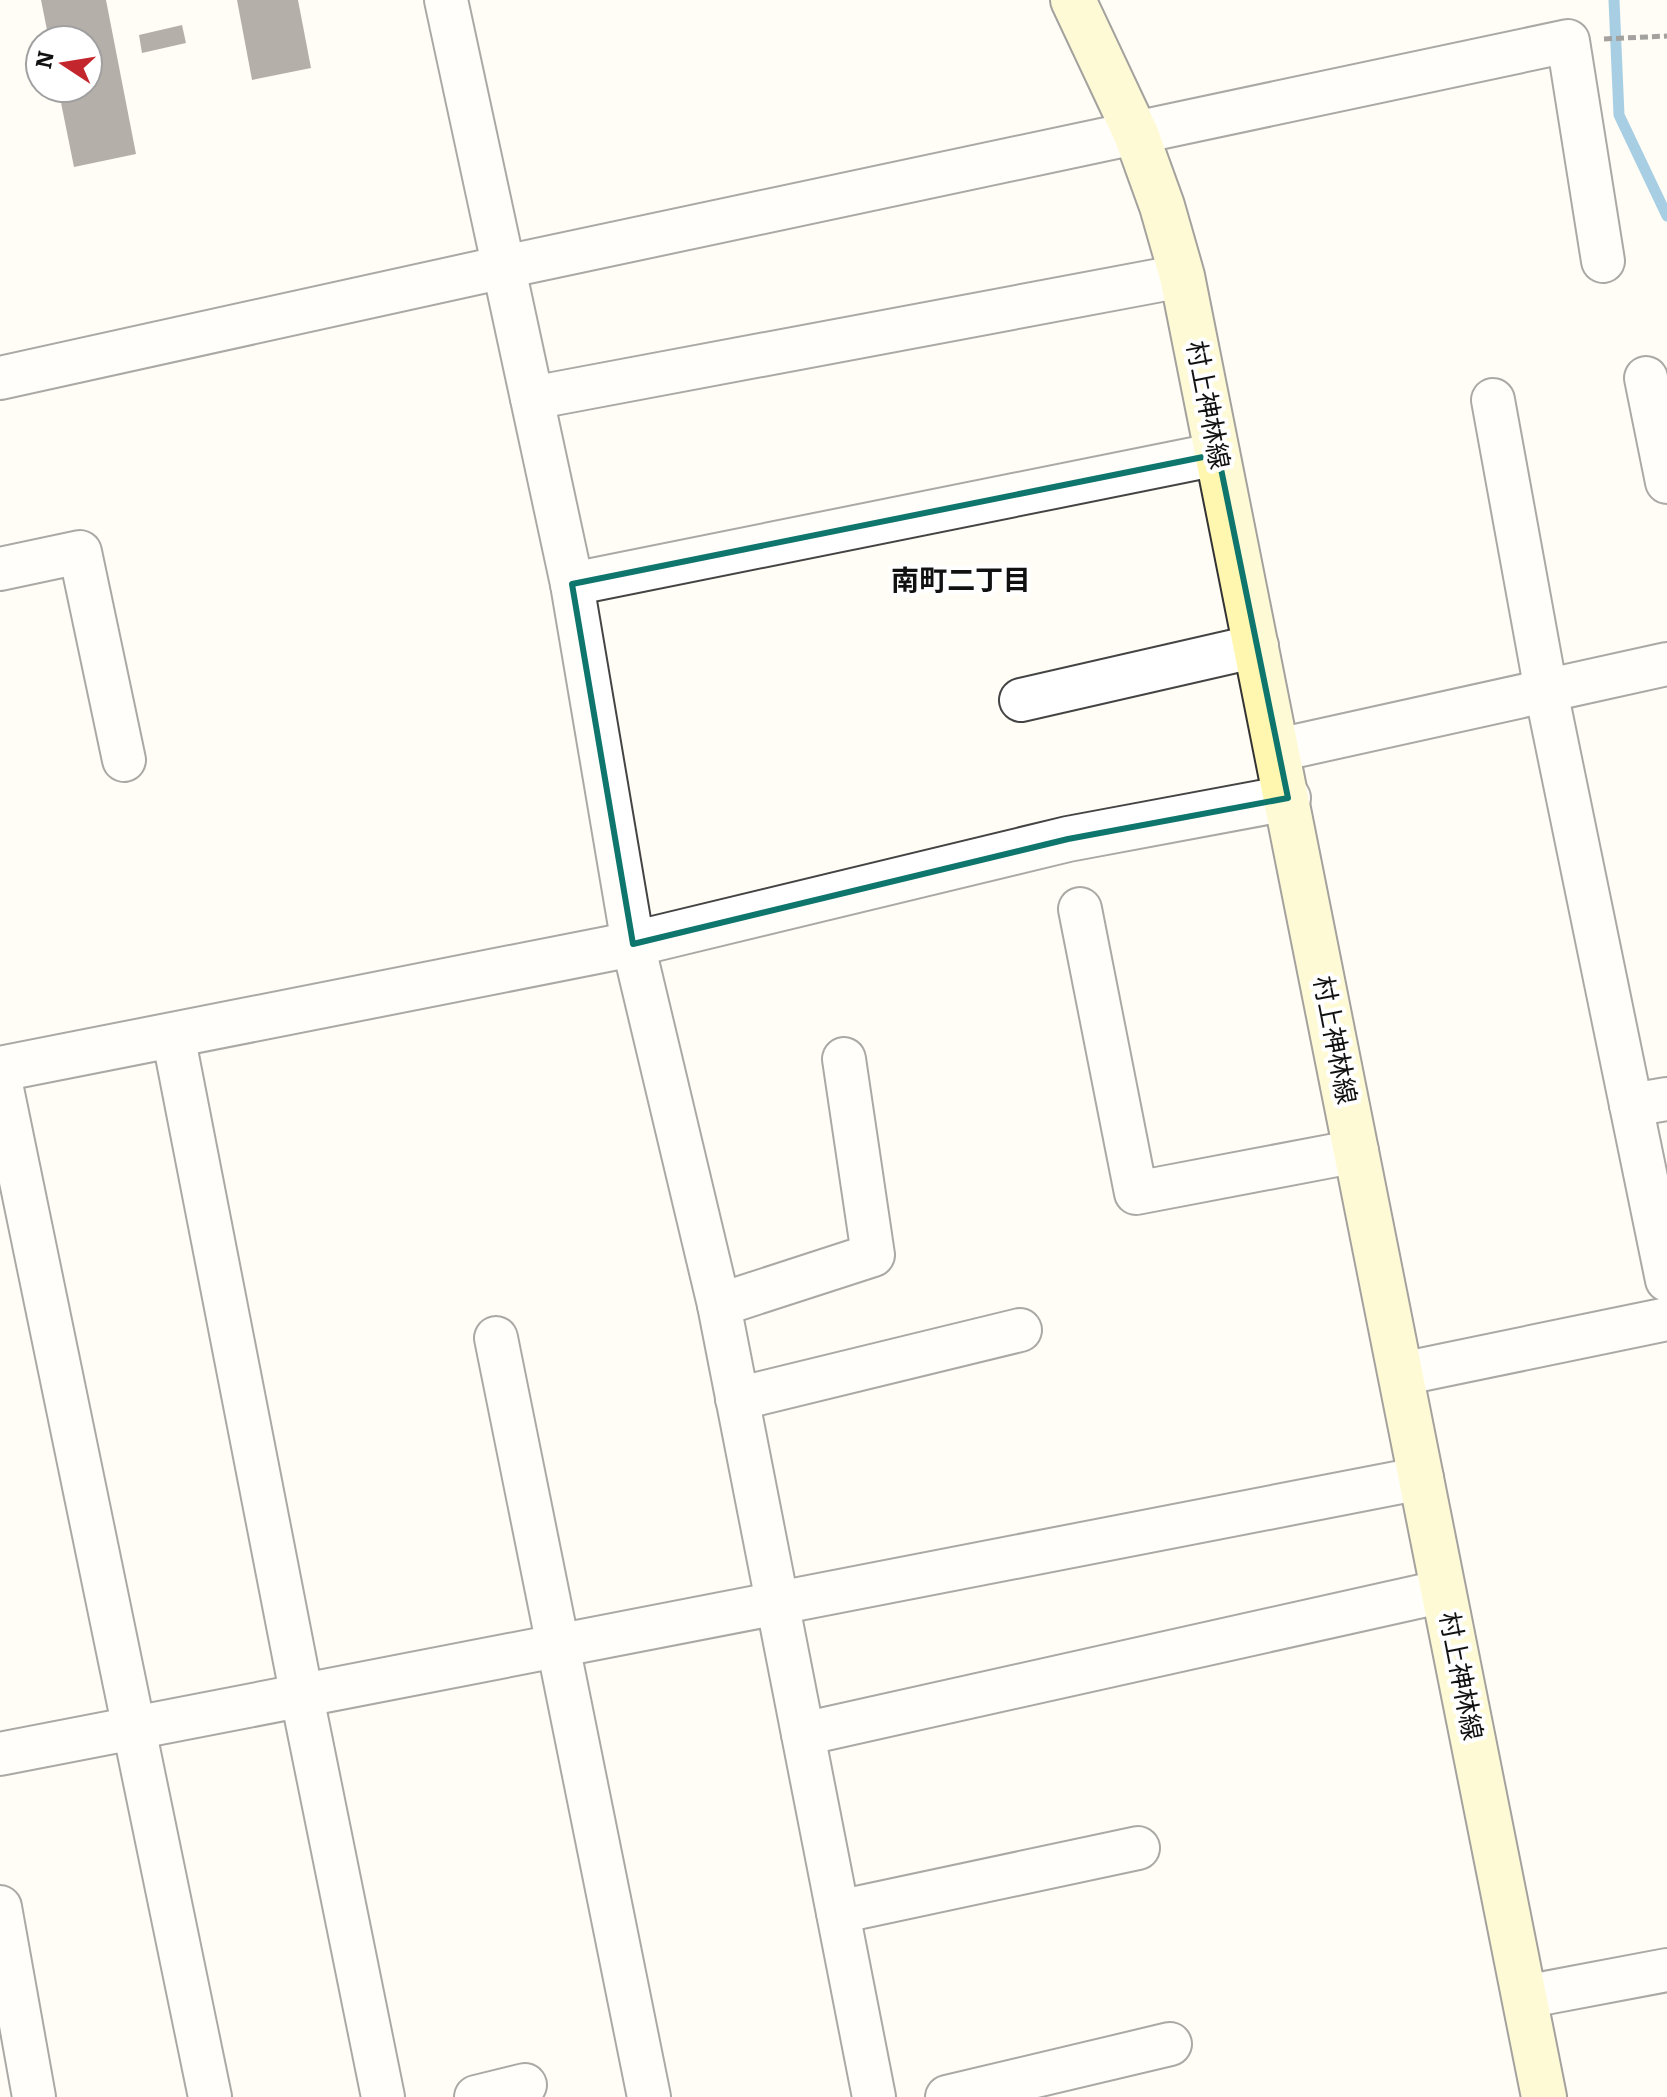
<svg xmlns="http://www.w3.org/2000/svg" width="1667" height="2097" font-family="Bitter,'Noto Sans JP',serif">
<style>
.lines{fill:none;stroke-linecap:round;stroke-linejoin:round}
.stream{stroke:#3f96cf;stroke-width:11}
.building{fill:#5a524d}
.minor-casing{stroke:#444;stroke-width:46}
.tertiary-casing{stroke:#444;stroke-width:48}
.secondary-casing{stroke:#333;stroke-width:48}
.path{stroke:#333;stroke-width:5;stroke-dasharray:8 4;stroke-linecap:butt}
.minor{stroke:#fff;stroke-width:42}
.tertiary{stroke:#fff;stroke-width:44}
.secondary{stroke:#fff6b0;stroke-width:44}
.marked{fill:none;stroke:#0f766e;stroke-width:6;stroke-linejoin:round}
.labels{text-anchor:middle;stroke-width:8;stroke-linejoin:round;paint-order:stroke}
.street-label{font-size:26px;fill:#111;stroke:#fff}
.neighbourhood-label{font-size:28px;font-weight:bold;fill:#111;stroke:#fff}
</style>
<rect width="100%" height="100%" fill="#fffdf5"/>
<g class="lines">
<polyline class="stream" points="1614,0 1619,115 1667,216"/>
</g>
<g class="building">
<polygon points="41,0 106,0 136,154 74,167 58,88 88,88 88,40 49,40"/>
<polygon points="237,0 298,0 311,68 252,80"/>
<polygon points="182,25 186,43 142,53 139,35"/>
</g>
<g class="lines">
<defs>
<g id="minor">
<polyline points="446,0 572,584 633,944 719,1305 874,2097"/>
<polyline points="0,378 504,267 1568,41 1603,261"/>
<polyline points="1646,378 1667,482"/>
<polyline points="532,398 1182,276"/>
<polyline points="1493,400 1546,691 1667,1280"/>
<polyline points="0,569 80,552 124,760"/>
<polyline points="572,584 1218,454"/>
<polyline points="1021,700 1257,646"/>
<polyline points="1278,750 1667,664"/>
<polyline points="1080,909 1136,1193 1357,1151"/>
<polyline points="173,1035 302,1697 383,2097"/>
<polyline points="0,1079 210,2097"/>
<polyline points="1631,1105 1667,1099"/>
<polyline points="719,1305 873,1255 844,1059"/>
<polyline points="496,1338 649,2097"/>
<polyline points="1401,1374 1667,1319"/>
<polyline points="737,1399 1020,1330"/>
<polyline points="803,1734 1444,1591"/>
<polyline points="0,1754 1422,1478"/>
<polyline points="0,1907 34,2097"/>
<polyline points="838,1912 1138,1848"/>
<polyline points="1524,1997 1667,1970"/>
<polyline points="476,2097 525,2085"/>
<polyline points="947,2097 1170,2044"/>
</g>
<polyline id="tertiary" points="0,1069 633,944 1068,839 1288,798"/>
<polyline id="secondary" points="1073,0 1136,134 1162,206 1182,276 1544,2097"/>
</defs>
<use href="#minor" class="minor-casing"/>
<use href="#tertiary" class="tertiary-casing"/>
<use href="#secondary" class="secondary-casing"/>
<polyline class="path" points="1604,39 1667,36"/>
<use href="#minor" class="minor"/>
<use href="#tertiary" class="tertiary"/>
<use href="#secondary" class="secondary"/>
</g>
<path d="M0 0H1667V2097H0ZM 1218,454 L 1288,798 L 1068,839 L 633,944 L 572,584 Z" fill="#fffdf5" fill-opacity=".55" fill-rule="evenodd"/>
<path class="marked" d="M 1218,454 L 1288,798 L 1068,839 L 633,944 L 572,584 Z"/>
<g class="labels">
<g class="street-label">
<text transform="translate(1208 405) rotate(79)" y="9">村上神林線</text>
<text transform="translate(1335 1040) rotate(79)" y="9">村上神林線</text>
<text transform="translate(1461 1676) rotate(79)" y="9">村上神林線</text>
</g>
<g class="neighbourhood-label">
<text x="961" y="590">南町二丁目</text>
</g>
</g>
<g transform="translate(64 64) rotate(282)"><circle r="38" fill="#ffffff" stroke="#a0a0a0" stroke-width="2"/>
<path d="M0-6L14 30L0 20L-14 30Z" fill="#c4262e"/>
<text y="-12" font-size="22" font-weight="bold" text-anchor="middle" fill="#111111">N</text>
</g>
</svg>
